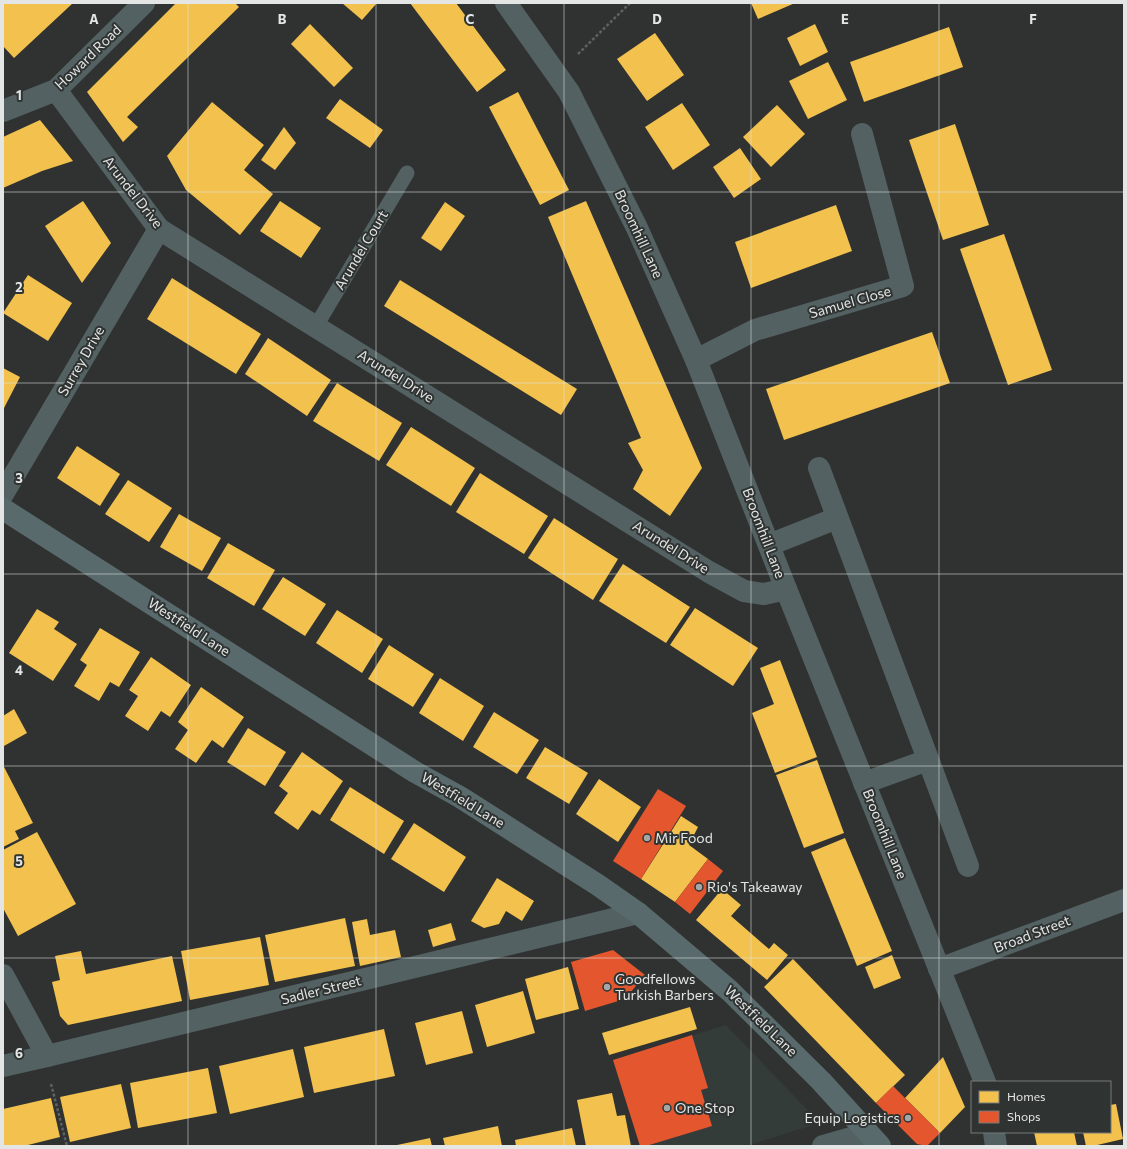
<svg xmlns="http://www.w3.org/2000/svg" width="1127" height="1149" font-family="Commissioner,sans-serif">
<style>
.built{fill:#333c39}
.homes{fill:#f2c14e}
.shops{fill:#e4572e}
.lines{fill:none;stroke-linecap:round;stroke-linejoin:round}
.path{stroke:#5a6263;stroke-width:2.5;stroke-dasharray:3 2;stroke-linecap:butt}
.lane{stroke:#536162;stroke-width:15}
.street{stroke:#536162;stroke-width:22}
.secondary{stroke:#596a6c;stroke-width:22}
.grid{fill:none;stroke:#e3e6e5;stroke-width:1;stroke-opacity:0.55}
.poi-dot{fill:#a4a7a6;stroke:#2f3331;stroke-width:1.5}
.labels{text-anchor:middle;stroke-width:4;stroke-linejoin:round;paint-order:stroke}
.street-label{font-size:14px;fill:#e3e6e5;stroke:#2f3331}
.poi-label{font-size:14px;fill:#e3e6e5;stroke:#2f3331;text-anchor:start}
.grid-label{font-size:13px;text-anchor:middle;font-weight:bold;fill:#e3e6e5;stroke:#2f3331;stroke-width:4;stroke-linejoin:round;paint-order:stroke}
</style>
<rect width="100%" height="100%" fill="#303231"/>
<polygon class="built" points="726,1025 820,1123 746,1146 640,1146 613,1060"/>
<g class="homes">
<polygon points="5,3 73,3 14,58 3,46 3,5"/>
<polygon points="176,3 235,3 239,7 127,117 138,127 123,142 87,92"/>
<polygon points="342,3 377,3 362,20"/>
<polygon points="410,3 456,3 506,70 477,92"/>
<polygon points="751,3 795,3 758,19"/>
<polygon points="310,24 353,68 334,87 291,44"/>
<polygon points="815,24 828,52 800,66 787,38"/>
<polygon points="949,27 963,67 864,102 850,62"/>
<polygon points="655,33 684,75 647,101 617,59"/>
<polygon points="828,62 847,100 808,119 789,81"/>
<polygon points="518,92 569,190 540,205 489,107"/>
<polygon points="340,99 383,130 370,148 326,118"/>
<polygon points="212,102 264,145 244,170 273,194 240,235 186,190 167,156"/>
<polygon points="682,103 710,145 673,170 645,127"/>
<polygon points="777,105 805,134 771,167 743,137"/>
<polygon points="40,120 73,161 42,171 3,188 3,137"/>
<polygon points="955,124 989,225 943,240 909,140"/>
<polygon points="284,127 296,143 275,170 261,160"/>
<polygon points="740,148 761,179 734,198 713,167"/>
<polygon points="83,201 111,243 82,283 45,226"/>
<polygon points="280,201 321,228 301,258 260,231"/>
<polygon points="586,201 702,468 670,516 633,489 643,470 628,443 641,438 548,217"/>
<polygon points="445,202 465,216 441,251 421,238"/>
<polygon points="836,205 852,251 751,288 735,242"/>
<polygon points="1004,234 1052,370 1008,385 960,249"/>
<polygon points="28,275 72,303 48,341 3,313"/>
<polygon points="172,278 261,334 236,374 147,319"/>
<polygon points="400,280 577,389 561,415 384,306"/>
<polygon points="932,332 950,383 784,440 766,389"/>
<polygon points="268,338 331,380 307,416 245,374"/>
<polygon points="3,368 20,377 3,410"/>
<polygon points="337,383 402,423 379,461 313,421"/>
<polygon points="411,427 475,468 451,506 386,465"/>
<polygon points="77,446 120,474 100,506 57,478"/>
<polygon points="480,473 548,516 524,554 456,512"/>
<polygon points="128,480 172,508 149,542 105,514"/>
<polygon points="179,514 221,538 202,571 160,547"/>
<polygon points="554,518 618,559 593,600 528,558"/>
<polygon points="228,543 275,570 254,606 207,578"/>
<polygon points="623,564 690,607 666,643 599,601"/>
<polygon points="283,577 326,604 305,636 262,609"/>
<polygon points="695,608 758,648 733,686 670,645"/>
<polygon points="37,609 59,622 54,629 77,644 53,681 9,653"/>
<polygon points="337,610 383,639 362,673 316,643"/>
<polygon points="100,628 140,652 119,687 110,682 99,701 74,686 87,665 80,660"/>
<polygon points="389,645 434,674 413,707 368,679"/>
<polygon points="151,657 191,685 170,717 161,711 148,731 125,716 138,696 129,690"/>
<polygon points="780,660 817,757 775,773 752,713 774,704 760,668"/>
<polygon points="440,678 484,706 463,741 419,713"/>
<polygon points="201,687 244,717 223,748 212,740 196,763 175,749 188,730 178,722"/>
<polygon points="14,709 27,733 4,746 3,744 3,716"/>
<polygon points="494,712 539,740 517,774 473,747"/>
<polygon points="248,728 286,752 265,786 227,762"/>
<polygon points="545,747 588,773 569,804 526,778"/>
<polygon points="302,752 343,781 320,815 312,810 298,830 274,813 288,793 279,786"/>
<polygon points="817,760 844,833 804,848 776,775"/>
<polygon points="3,765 33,823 15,831 19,839 3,847"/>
<polygon points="599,779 641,807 618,842 576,814"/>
<polygon points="350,787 404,821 384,854 330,820"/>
<polygon points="681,816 698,827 689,845 708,859 675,902 641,879"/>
<polygon points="414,823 466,857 444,892 391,859"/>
<polygon points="37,832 76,904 18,936 3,908 3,850"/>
<polygon points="845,838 892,951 857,966 811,852"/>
<polygon points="497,878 534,901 522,921 506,911 499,924 484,928 471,921"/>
<polygon points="722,889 741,905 731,916 769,949 774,943 788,955 767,980 696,920"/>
<polygon points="345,918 355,966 275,982 265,935"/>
<polygon points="367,919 370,935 395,930 401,957 360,966 352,922"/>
<polygon points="451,923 456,940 433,947 428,930"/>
<polygon points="260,937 269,985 190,1000 181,951"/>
<polygon points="81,951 86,974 172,956 182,1001 68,1025 60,1016 52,982 60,980 55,956"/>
<polygon points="892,955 901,978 874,989 865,967"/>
<polygon points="793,959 905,1075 876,1103 764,987"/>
<polygon points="568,967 579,1009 536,1020 525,979"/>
<polygon points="523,991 535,1033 487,1047 475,1005"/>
<polygon points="690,1007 697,1029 609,1055 602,1033"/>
<polygon points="462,1011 473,1053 426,1065 415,1023"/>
<polygon points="384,1029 395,1076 314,1093 304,1047"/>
<polygon points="293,1049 304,1097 230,1114 219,1066"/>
<polygon points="943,1057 965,1107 940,1133 905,1098"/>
<polygon points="208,1068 217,1113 138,1128 130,1083"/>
<polygon points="121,1084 131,1128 70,1142 60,1097"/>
<polygon points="612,1093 617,1116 625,1115 631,1146 586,1146 577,1100"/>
<polygon points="51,1098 60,1137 24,1146 3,1146 3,1109"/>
<polygon points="1116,1104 1123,1139 1093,1146 1086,1146 1083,1132 1110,1132 1110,1105"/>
<polygon points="498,1126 502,1146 445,1146 443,1138"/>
<polygon points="572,1128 576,1146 516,1146 515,1140"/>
<polygon points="1034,1132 1074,1132 1077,1146 1037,1146"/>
<polygon points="430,1138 432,1146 397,1146 397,1145"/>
</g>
<g class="shops">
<polygon points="658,789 686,806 641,879 613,861"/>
<polygon points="708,859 723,871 690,914 675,902"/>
<polygon points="613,950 645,975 625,999 585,1011 571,962"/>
<polygon points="692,1035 708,1088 701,1090 712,1126 646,1146 640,1146 613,1060"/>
<polygon points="893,1086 940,1133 927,1146 917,1144 876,1103"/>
</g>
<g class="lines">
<g class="path">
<polyline points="578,54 630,3"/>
<polyline points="51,1084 67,1146"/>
</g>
<polyline class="lane" points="316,326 407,173"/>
<g class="street">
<polyline points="506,3 569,92 637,228 696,360 786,589 985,1082"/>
<polyline points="56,90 159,229 709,572 744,591 764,594 786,589"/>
<polyline points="3,111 56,90 144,3"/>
<polyline points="696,360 755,330 903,286 862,134"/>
<polyline points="819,468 968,866"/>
<polyline points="3,494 159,229"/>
<polyline points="769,545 837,518"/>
<polyline points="864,783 928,760"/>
<polyline points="939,969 1124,900"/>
<polyline points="3,975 47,1056"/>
<polyline points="3,1066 47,1056 638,913"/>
<polyline points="994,1132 996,1146"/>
<polyline points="823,1146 868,1133"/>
</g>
<polyline class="secondary" points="3,509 415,772 460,797 598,885 638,913 730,991 821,1081 880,1146"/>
</g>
<path class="grid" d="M 188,3 L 188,1146M 376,3 L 376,1146M 564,3 L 564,1146M 751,3 L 751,1146M 939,3 L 939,1146M 3,192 L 1124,192M 3,383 L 1124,383M 3,574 L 1124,574M 3,766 L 1124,766M 3,958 L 1124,958"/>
<g class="poi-dot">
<circle cx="647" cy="838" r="4"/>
<circle cx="699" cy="887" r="4"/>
<circle cx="607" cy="987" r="4"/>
<circle cx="667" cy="1108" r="4"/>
<circle cx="908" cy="1118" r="4"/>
</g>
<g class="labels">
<g class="street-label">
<text transform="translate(88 57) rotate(-44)" y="5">Howard Road</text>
<text transform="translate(133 192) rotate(52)" y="5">Arundel Drive</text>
<text transform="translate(639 234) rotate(65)" y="5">Broomhill Lane</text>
<text transform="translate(361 250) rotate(-59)" y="5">Arundel Court</text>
<text transform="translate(850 302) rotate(-16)" y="5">Samuel Close</text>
<text transform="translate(81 361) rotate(-60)" y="5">Surrey Drive</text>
<text transform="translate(396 376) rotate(32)" y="5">Arundel Drive</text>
<text transform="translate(764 533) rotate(69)" y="5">Broomhill Lane</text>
<text transform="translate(671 547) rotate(32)" y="5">Arundel Drive</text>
<text transform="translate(189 627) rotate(33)" y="5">Westfield Lane</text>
<text transform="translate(463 800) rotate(31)" y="5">Westfield Lane</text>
<text transform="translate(885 834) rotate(68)" y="5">Broomhill Lane</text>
<text transform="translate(1032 934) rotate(-21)" y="5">Broad Street</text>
<text transform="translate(321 990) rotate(-14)" y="5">Sadler Street</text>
<text transform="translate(761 1021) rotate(44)" y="5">Westfield Lane</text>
</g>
<g class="poi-label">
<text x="655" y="843">Mir Food</text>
<text x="707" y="892">Rio's Takeaway</text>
<text x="615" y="984">Goodfellows<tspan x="615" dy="16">Turkish Barbers</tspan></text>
<text x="675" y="1113">One Stop</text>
<text x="900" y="1123" text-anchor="end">Equip Logistics</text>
</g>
</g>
<g class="grid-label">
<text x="94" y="24">A</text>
<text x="282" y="24">B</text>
<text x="470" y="24">C</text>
<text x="657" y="24">D</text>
<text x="845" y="24">E</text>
<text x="1033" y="24">F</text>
<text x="19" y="100">1</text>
<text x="19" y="292">2</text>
<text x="19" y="483">3</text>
<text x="19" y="675">4</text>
<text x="19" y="866">5</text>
<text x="19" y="1058">6</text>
</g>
<rect width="1127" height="1149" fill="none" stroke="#e3e6e5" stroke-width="8"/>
<rect x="971" y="1081" width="140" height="52" fill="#2f3331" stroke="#777b79"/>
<rect x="979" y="1091" width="20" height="12" fill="#f2c14e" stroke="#777b79"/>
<text x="1007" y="1101" font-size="12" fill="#e3e6e5">Homes</text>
<rect x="979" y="1111" width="20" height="12" fill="#e4572e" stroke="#777b79"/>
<text x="1007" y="1121" font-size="12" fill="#e3e6e5">Shops</text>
</svg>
